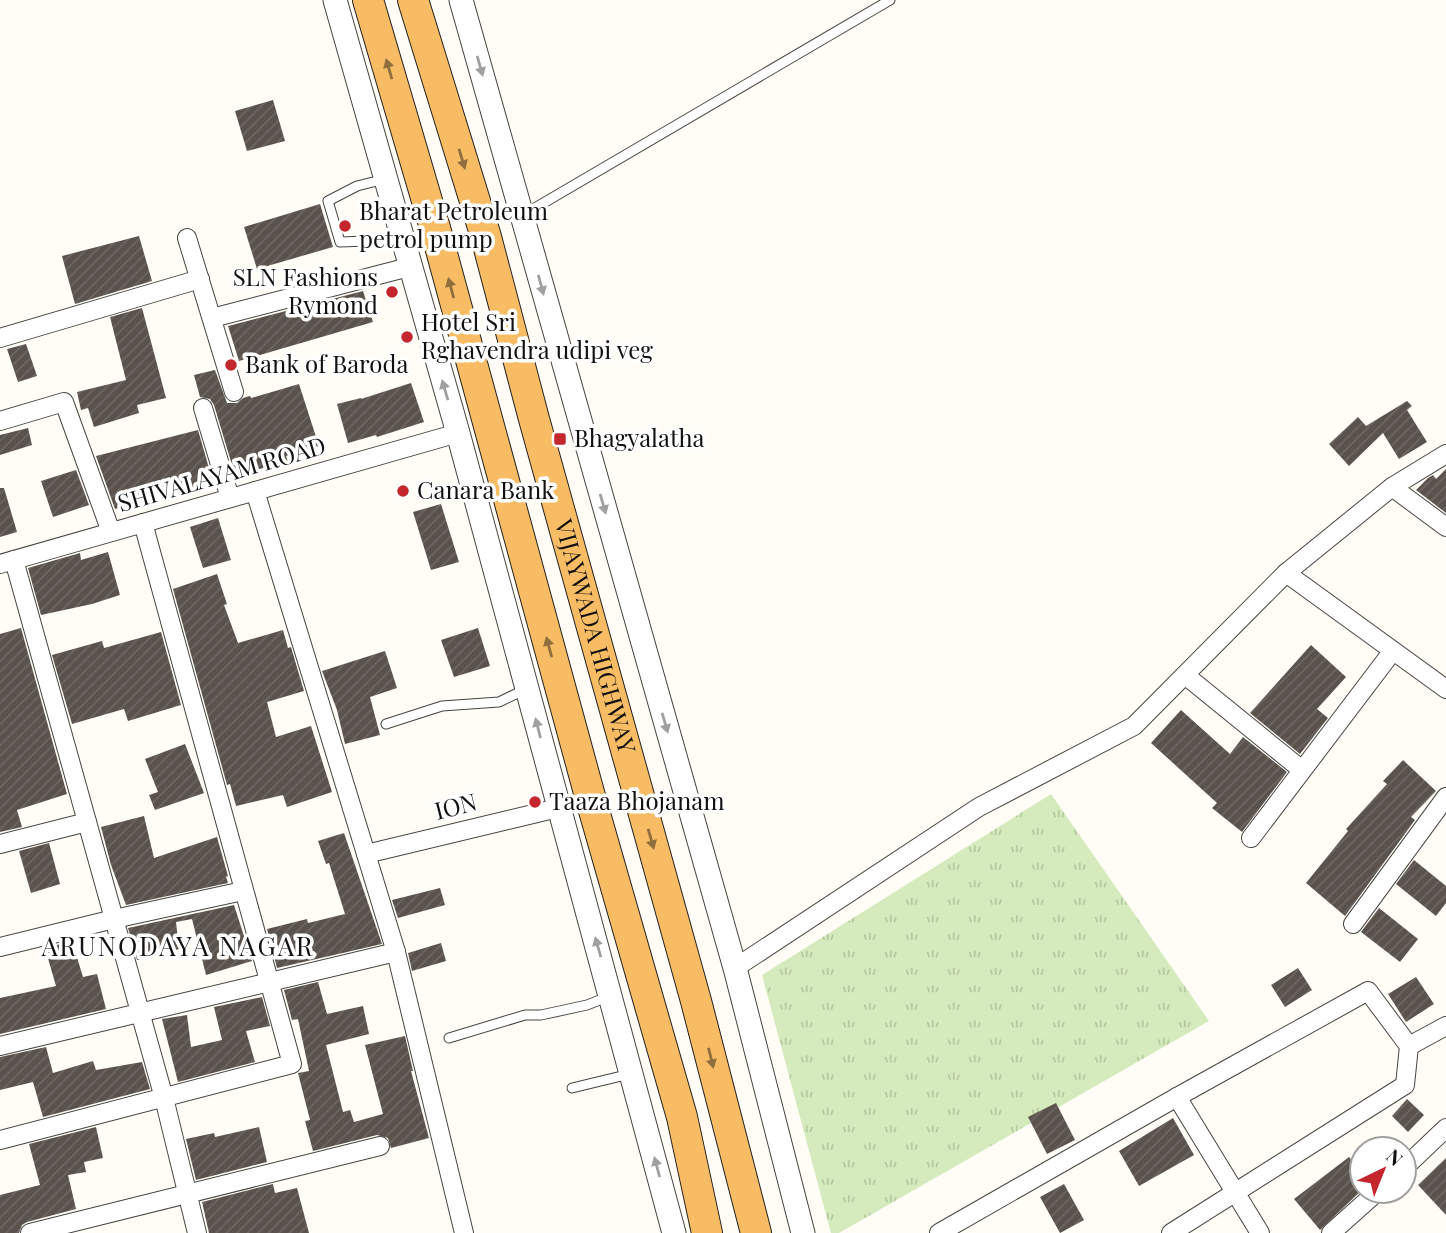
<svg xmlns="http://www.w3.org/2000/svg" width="1446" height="1233" font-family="'Playfair Display',serif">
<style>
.grass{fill:url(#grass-tufts)}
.building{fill:url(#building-hatch)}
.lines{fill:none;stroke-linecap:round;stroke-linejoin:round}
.service-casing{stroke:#444;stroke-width:11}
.minor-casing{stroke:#444;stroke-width:20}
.tertiary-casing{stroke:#444;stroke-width:25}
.trunk-casing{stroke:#222;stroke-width:32}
.service{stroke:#fff;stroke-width:9}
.minor{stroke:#fff;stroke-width:18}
.tertiary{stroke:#fff;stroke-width:23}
.trunk{stroke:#f7bc64;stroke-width:30}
.oneway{fill:#a0a0a0}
.oneway2{fill:#906f3f}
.poi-dot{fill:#c4262e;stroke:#fff;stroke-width:2.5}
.labels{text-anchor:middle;stroke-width:7;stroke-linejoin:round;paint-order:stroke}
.poi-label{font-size:24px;fill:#111;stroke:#fff;text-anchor:start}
.street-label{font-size:24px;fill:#111;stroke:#fff}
.neighbourhood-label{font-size:26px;letter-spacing:2px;fill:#111;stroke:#fff}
</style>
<defs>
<pattern id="grass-tufts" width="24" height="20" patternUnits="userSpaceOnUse" patternTransform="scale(1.75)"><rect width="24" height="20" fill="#d5ebbd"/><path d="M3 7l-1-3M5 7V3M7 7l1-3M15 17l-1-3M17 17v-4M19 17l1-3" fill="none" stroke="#b6c8a1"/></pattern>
<pattern id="building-hatch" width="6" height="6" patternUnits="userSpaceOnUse" patternTransform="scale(1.75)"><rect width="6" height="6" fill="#5a524d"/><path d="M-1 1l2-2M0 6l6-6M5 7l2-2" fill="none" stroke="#6d6662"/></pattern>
</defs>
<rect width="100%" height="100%" fill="#fffdf5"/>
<polygon class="grass" points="1051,794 1209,1021 839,1233 831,1233 762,975"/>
<g class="building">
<polygon points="273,100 285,141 247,151 235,111"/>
<polygon points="320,204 333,247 257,269 244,227"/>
<polygon points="139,236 152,281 75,304 62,256"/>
<polygon points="363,291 373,322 239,361 228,326"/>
<polygon points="142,308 166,398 137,405 139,413 94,427 88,408 81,410 77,392 126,380 110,317"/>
<polygon points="26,344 37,376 18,382 7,349"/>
<polygon points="215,370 227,403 237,403 243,398 250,396 251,398 299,384 319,446 286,456 288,462 235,475 214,405 210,399 200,397 194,375"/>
<polygon points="411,383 424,422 377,437 376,435 348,443 337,404 361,398 361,399"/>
<polygon points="1407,401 1412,406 1407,410 1427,442 1399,459 1383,433 1349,466 1329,444 1358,417 1366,426"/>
<polygon points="28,428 32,445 0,455 0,435"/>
<polygon points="198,430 213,482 187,490 185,484 148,494 149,499 115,509 96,456"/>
<polygon points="1446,469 1446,513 1416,490 1428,478 1433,475 1436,479"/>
<polygon points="76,470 89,505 53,517 41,481"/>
<polygon points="0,488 4,488 17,532 0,537"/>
<polygon points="441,504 459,562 431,570 413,512"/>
<polygon points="218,518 231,560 203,568 190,527"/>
<polygon points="108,552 120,595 92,604 41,615 28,568 80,553 81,560"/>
<polygon points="217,574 227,604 224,605 238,643 283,630 288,648 291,647 304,691 267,702 276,737 311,726 332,792 287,807 283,795 236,806 230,784 227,785 173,589"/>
<polygon points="21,628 67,794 17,810 22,827 0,832 0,634"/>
<polygon points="478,628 490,666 454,677 441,640"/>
<polygon points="161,632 181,705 128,721 124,709 72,724 52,655 102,641 104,648"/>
<polygon points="1311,645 1346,677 1317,709 1328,718 1300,754 1250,713"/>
<polygon points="385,651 397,688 370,697 380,735 345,744 337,710 322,671"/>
<polygon points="1181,710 1230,754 1243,737 1287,772 1242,832 1212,808 1217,803 1151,743"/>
<polygon points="185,744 204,793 155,810 149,795 158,792 145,759"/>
<polygon points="1403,760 1436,791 1411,817 1415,820 1345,916 1306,883 1348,831 1346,829 1387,784 1383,781"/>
<polygon points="144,816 154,858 217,837 228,876 226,877 228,883 126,905 111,865 101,827"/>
<polygon points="344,833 382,944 277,968 267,929 307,919 308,923 345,914 329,863 326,864 318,841"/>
<polygon points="49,843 60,884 31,893 19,851"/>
<polygon points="1414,860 1446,886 1446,903 1436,916 1396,884"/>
<polygon points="440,888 445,905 398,918 392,900"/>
<polygon points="234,905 252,961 206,975 192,919 176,922 179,949 137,960 128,928"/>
<polygon points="1379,908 1418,939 1400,962 1361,932"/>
<polygon points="72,941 83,977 97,974 106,1009 0,1034 0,998 56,986 45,948"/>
<polygon points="441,943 446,961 412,971 408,953"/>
<polygon points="1298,968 1312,990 1285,1007 1271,985"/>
<polygon points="1416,977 1434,1004 1406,1022 1388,994"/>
<polygon points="318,982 327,1014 363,1006 369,1034 326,1045 343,1112 350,1110 354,1122 383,1114 365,1045 405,1036 413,1071 411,1071 429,1138 391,1148 388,1138 377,1135 313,1151 305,1121 310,1120 298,1073 309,1071 298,1019 292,1020 284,990"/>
<polygon points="262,997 270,1026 246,1031 255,1062 178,1082 162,1019 187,1015 191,1047 222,1040 214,1007"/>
<polygon points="46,1047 53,1073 93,1061 96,1070 142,1062 150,1089 43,1117 33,1082 0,1090 0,1057"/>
<polygon points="1407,1099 1424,1115 1408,1132 1392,1116"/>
<polygon points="1056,1103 1075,1140 1047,1154 1028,1117"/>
<polygon points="1173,1118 1194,1155 1139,1186 1119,1151"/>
<polygon points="96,1127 103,1158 84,1162 86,1172 68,1175 76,1209 27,1222 22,1225 19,1233 0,1233 0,1195 40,1185 29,1144"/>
<polygon points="259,1127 267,1162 196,1180 186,1139 214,1133 215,1137"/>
<polygon points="1349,1157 1362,1172 1362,1190 1320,1230 1294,1199"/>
<polygon points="1446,1158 1446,1215 1418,1185"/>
<polygon points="273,1184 275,1193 297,1188 309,1233 209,1233 202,1202"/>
<polygon points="1064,1184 1084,1220 1060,1233 1040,1197"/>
</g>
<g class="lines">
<defs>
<g id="service">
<polyline points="385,179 357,186 328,201 340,242 368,241 400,235"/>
<polyline points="523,215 890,0"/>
<polyline points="386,724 442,706 499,702 526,689"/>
<polyline points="449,1038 525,1015 541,1015 587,1005 610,996"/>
<polyline points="572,1088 630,1074"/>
</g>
<g id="minor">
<polyline points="187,238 234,392"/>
<polyline points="212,318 409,267"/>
<polyline points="0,338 200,279"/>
<polyline points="203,408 230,498"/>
<polyline points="0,421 64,402 111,532"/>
<polyline points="1392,487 1446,527"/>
<polyline points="255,491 396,952 464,1233"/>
<polyline points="14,560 164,1098 197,1233"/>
<polyline points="0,564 458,433"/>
<polyline points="1286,573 1446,689"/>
<polyline points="1185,675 1302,770"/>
<polyline points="1251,838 1392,652"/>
<polyline points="0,844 87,822"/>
<polyline points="366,854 558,808"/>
<polyline points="1353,924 1446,797"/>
<polyline points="0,947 114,919 243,891"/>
<polyline points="735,968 979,807 1134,726 1286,573 1392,487 1446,454"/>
<polyline points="0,1046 396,952"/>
<polyline points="1409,1046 1446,1026"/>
<polyline points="1177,1097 1260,1233"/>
<polyline points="0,1140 292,1064 143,523"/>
<polyline points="1404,1168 1446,1128"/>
<polyline points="30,1233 380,1146"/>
<polyline points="939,1233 1177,1097 1368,991 1409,1046 1405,1085 1171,1233"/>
<polyline points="1331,1233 1378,1191"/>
</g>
<g id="tertiary">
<polyline points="335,0 458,433 674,1233"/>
<polyline points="461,0 735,968 803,1233"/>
</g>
<g id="trunk">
<polyline points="368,0 435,228 591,800 682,1117 707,1233"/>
<path id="s1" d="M 413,0 L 486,237 L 534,419 L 696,1001 L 756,1233"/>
</g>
</defs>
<use href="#service" class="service-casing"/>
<use href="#minor" class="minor-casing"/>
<use href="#tertiary" class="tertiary-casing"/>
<use href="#trunk" class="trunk-casing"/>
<use href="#service" class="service"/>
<use href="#minor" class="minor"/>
<use href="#tertiary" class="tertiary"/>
<use href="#trunk" class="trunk"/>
</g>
<defs><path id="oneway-solid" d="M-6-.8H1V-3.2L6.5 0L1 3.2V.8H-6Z" transform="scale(1.75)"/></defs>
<g class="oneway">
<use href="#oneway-solid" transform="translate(480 66) rotate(74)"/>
<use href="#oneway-solid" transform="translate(541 285) rotate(75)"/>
<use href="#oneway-solid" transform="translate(445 390) rotate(-106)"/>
<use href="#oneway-solid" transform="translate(603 504) rotate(74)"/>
<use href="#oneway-solid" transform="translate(665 723) rotate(74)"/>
<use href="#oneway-solid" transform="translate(538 728) rotate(-104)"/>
<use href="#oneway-solid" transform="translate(598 947) rotate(-106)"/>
<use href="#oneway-solid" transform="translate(657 1167) rotate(-105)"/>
</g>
<g class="oneway2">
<use href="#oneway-solid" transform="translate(389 69) rotate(-106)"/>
<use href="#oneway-solid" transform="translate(462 159) rotate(73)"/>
<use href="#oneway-solid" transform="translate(451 288) rotate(-105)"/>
<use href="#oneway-solid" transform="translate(549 647) rotate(-105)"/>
<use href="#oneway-solid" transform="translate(651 839) rotate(74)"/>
<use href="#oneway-solid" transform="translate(711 1058) rotate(76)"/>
</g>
<g class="poi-dot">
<circle cx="345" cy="226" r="7"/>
<circle cx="392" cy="292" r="7"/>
<circle cx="407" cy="337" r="7"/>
<circle cx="231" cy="365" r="7"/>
<rect x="553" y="432" width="14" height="14" rx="3.5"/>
<circle cx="403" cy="491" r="7"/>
<circle cx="535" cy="802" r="7"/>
</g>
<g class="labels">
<g class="poi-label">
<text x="359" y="220">Bharat Petroleum<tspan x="359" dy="28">petrol pump</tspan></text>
<text x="378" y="286" text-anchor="end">SLN Fashions<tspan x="378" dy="28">Rymond</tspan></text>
<text x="421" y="331">Hotel Sri<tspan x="421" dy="28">Rghavendra udipi veg</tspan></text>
<text x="245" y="373">Bank of Baroda</text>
<text x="574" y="447">Bhagyalatha</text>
<text x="417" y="499">Canara Bank</text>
<text x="549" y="810">Taaza Bhojanam</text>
</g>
<g class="street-label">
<text transform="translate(222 475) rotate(-16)" y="8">SHIVALAYAM ROAD</text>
<text dy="8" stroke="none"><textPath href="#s1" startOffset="662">VIJAYWADA HIGHWAY</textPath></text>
<text transform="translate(456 807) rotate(-14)" y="8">ION</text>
</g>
<g class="neighbourhood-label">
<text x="178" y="956">ARUNODAYA NAGAR</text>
</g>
</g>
<g transform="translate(1383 1170) rotate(43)"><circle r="33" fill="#ffffff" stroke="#a0a0a0" stroke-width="2"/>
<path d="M0-5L12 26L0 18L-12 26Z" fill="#c4262e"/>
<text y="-10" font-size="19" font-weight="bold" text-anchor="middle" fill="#111111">N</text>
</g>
</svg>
